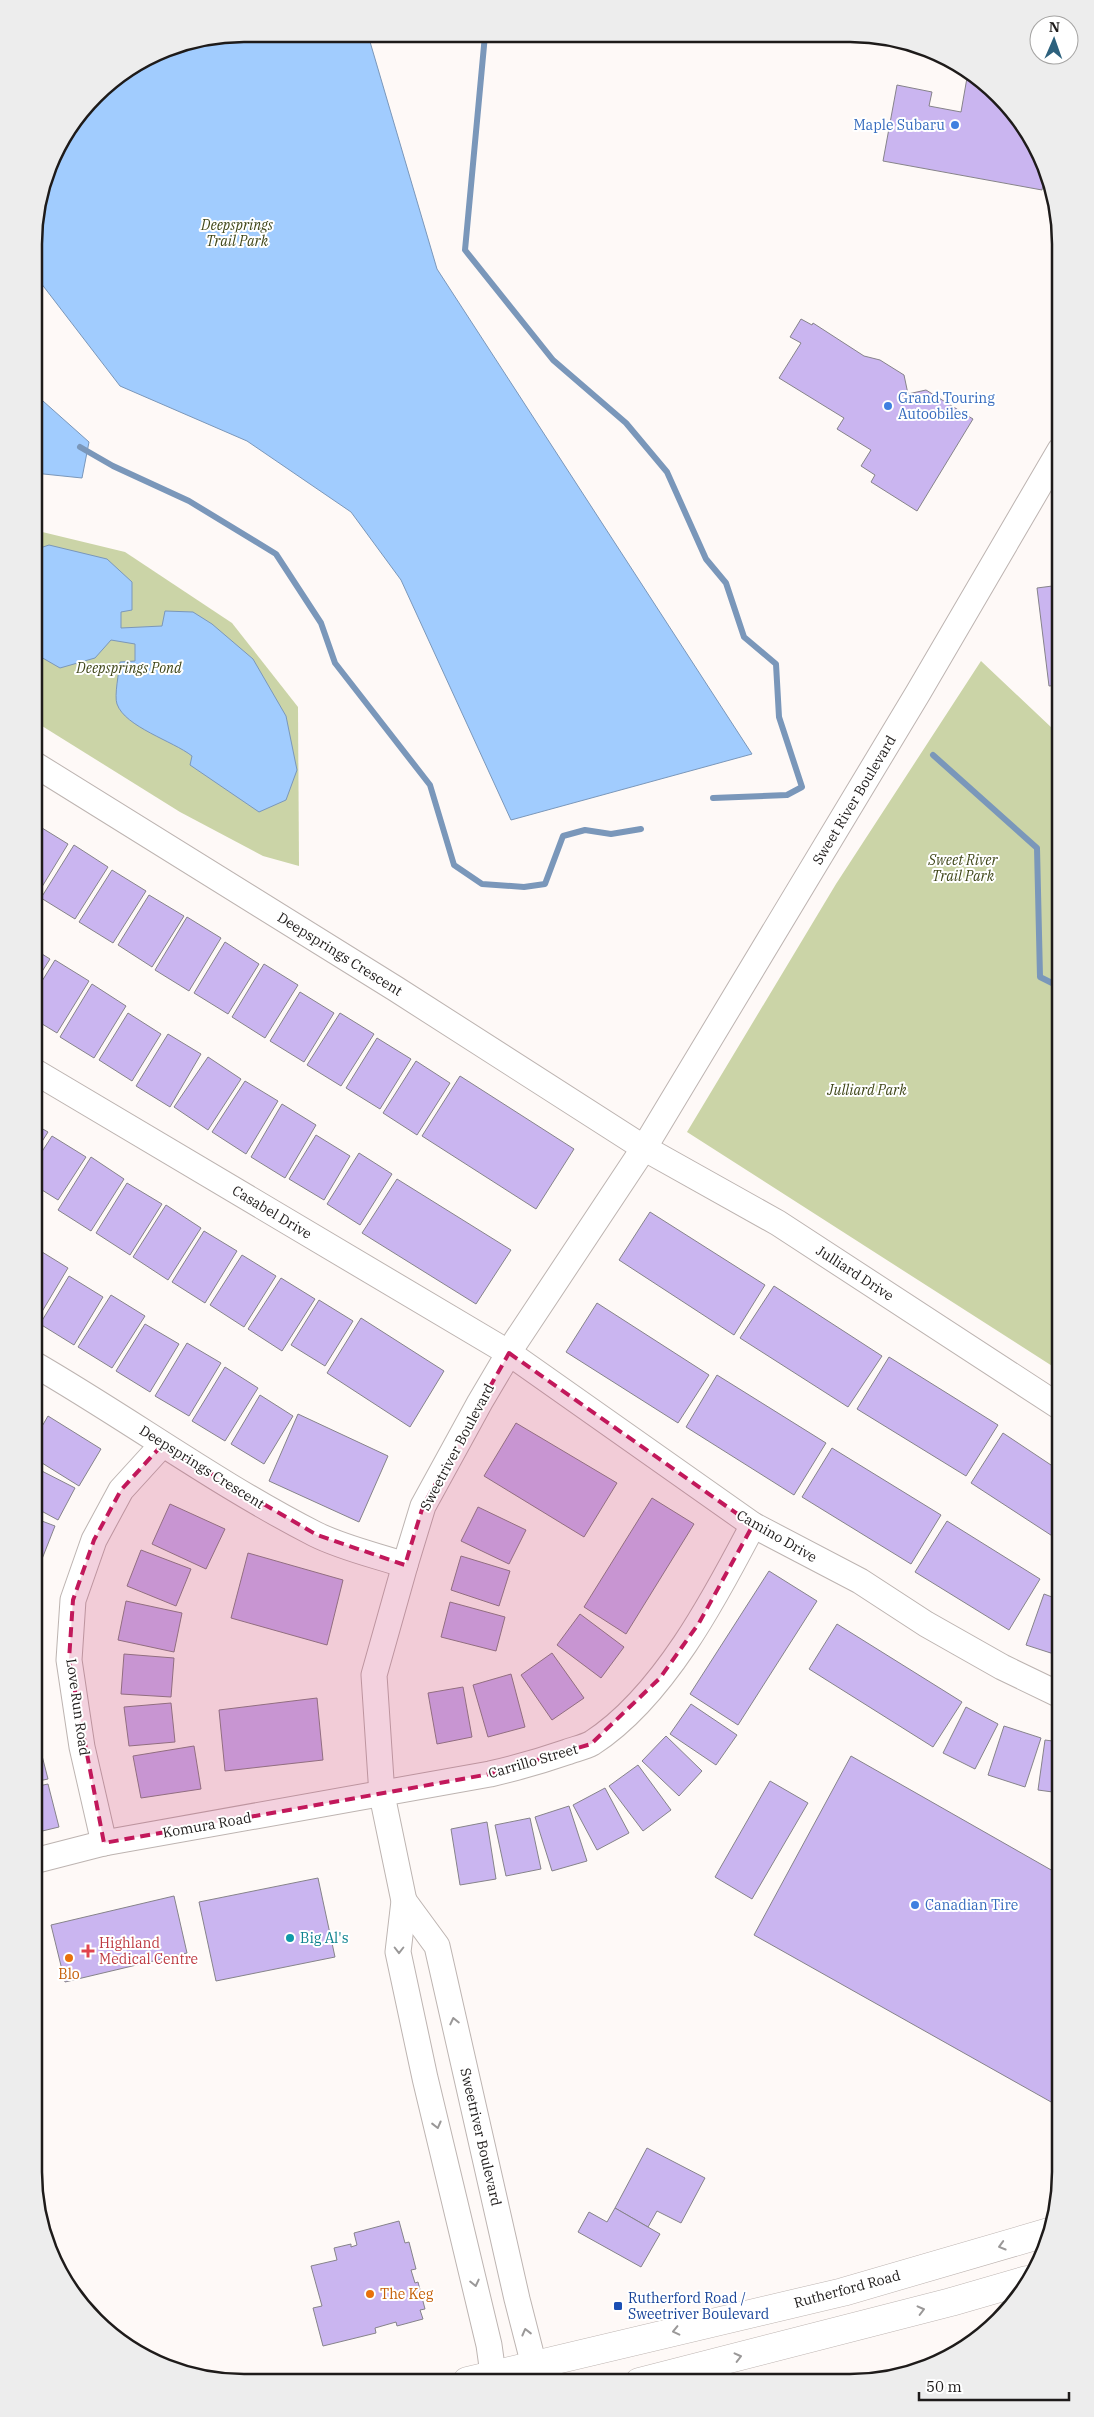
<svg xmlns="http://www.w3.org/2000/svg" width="1094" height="2417" font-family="'IBM Plex Serif',serif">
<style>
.green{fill:#cbd4a7}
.water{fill:#a1ccfe;stroke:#7a97ba}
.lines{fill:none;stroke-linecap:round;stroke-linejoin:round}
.stream{stroke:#7a97ba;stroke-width:6}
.building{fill:#cab5f0;stroke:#86838a}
.minor-casing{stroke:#bdb4b1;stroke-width:27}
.major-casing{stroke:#bdb4b1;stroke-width:29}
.minor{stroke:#fff;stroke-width:25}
.major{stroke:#fff;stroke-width:28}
.oneway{stroke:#9a9898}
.marked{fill:#c2185b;fill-opacity:0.2;stroke:#c2185b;stroke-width:4;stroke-dasharray:10 6;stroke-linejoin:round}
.shop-dot{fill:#3f7fe0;stroke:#fff;stroke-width:2}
.culture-dot{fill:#0f9aa8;stroke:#fff;stroke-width:2}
.health-dot{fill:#e0444e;stroke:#fff;stroke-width:2}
.food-dot{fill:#e8710a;stroke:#fff;stroke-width:2}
.transit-dot{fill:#1a4fb4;stroke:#fff;stroke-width:2}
.labels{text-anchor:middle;stroke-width:4;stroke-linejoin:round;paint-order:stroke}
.shop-label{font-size:14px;fill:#366cbe;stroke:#fff;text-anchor:start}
.park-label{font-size:14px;font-style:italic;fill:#3f4618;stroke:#fff}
.street-label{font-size:14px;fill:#1e1b1a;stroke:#fff}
.culture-label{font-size:14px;fill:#0d838f;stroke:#fff;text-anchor:start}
.health-label{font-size:14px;fill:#be3a42;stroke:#fff;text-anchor:start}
.food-label{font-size:14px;fill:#c56008;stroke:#fff}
.transit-label{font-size:14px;fill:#164399;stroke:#fff;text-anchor:start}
.rim{fill:none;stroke:#1e1b1a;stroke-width:2.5}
</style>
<rect width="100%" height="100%" fill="#fef9f7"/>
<g class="green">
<polygon points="34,530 125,552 232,623 298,707 299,866 263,856 180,812 34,721"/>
<polygon points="981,661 1053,729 1060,730 1060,1371 687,1132 836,884"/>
</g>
<g class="water">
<polygon points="244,34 368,35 437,269 752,754 511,820 401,580 351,512 247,441 120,386 34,274 34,230 55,151 105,86 164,50"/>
<polygon points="34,393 89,442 82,478 34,473"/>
<path d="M 49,545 L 107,559 L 132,582 L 132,610 L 121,612 L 121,628 L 162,626 L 165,611 L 193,612 L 212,624 L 253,659 L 286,716 L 297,770 L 286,800 L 259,812 L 190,765 L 192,756 C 173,741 125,727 117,704 C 114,696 119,672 120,662 L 135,661 L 135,644 L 111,640 L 95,658 L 60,668 L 34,653 L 34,550 Z"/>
</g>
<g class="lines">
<g class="stream">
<polyline points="485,35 465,250 553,360 626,423 667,472 706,559 726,583 744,637 776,664 779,717 802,787 787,795 713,798"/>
<polyline points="80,447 113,466 189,501 276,554 321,623 335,663 430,785 454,865 482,884 524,887 545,884 563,836 585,830 611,834 641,829"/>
<polyline points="933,755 1037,848 1040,977 1060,987"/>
</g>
</g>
<g class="building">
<polygon points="968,72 989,86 1032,139 1046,172 1042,190 883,161 897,85 932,92 929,106 961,112"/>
<polygon points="801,319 812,325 813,323 864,356 880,360 904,375 908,394 926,390 973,419 917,511 871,482 875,475 861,466 871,450 837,429 844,418 779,378 801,343 790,337"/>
<polygon points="1060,585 1060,685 1049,686 1037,588"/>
<polygon points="34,823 68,844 37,895 34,893"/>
<polygon points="74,845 108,867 75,919 41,898"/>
<polygon points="112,870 146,891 113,943 79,922"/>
<polygon points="149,895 184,916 152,967 118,945"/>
<polygon points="187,917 221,938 189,991 155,970"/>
<polygon points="225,942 259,964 228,1014 194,993"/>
<polygon points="34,949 50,959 34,984"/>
<polygon points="55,960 89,981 57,1033 34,1019 34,994"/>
<polygon points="264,964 298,985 265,1038 232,1017"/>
<polygon points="92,984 126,1006 94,1058 60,1037"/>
<polygon points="300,992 334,1013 304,1062 270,1041"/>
<polygon points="128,1013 161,1034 132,1081 99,1060"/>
<polygon points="340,1013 374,1034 341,1086 307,1065"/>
<polygon points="168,1034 201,1054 170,1107 136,1086"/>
<polygon points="377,1038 411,1059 380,1109 346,1088"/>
<polygon points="208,1057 241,1079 208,1130 174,1107"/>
<polygon points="416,1061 450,1083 417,1135 383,1113"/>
<polygon points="460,1076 574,1149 536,1209 422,1136"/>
<polygon points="245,1081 278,1101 246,1154 212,1132"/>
<polygon points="282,1104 316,1125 285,1178 251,1157"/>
<polygon points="34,1124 48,1132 34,1154"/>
<polygon points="316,1135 350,1156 324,1200 289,1179"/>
<polygon points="52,1136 86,1157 58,1200 34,1185 34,1164"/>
<polygon points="359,1153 392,1174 360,1225 327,1204"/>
<polygon points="91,1157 124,1179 91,1231 58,1210"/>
<polygon points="397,1179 511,1250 476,1304 362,1233"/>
<polygon points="127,1183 162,1204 130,1255 96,1233"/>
<polygon points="166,1205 201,1228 168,1280 133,1257"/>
<polygon points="650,1212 765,1285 734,1335 619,1260"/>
<polygon points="204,1231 237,1251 205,1303 172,1282"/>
<polygon points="34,1247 68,1268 37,1320 34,1318"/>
<polygon points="242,1255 276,1276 244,1327 210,1305"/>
<polygon points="69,1276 103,1297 74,1345 40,1324"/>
<polygon points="281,1278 315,1299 282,1351 248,1329"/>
<polygon points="774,1286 882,1356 848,1407 740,1338"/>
<polygon points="111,1295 145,1316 112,1368 78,1347"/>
<polygon points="319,1300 353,1321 325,1366 291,1345"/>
<polygon points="597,1303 709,1375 678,1423 566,1352"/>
<polygon points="361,1318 444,1371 410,1427 327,1373"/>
<polygon points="145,1324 179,1344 150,1392 116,1371"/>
<polygon points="187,1343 221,1363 189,1416 155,1396"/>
<polygon points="889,1357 998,1425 966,1476 857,1409"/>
<polygon points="225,1367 258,1388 225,1441 192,1421"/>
<polygon points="717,1375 826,1443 794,1495 686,1427"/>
<polygon points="260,1395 293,1416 264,1464 231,1444"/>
<polygon points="298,1414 388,1456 359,1522 269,1481"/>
<polygon points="48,1416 101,1449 79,1486 34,1458 34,1440"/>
<polygon points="516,1423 617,1483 584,1537 484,1476"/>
<polygon points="1003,1433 1060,1471 1060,1541 971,1483"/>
<polygon points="832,1448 941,1515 911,1564 802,1497"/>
<polygon points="34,1467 75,1488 58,1520 34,1507"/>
<polygon points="652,1498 694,1524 626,1634 584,1607"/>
<polygon points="170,1504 225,1529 206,1569 152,1544"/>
<polygon points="478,1507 526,1530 509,1564 461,1541"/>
<polygon points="34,1518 55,1526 42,1559 34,1556"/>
<polygon points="947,1521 1040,1579 1009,1630 915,1572"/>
<polygon points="141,1550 191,1569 176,1606 127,1586"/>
<polygon points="248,1553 343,1580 327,1645 231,1618"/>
<polygon points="461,1556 510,1571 499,1606 451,1590"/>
<polygon points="34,1562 39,1563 34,1584"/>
<polygon points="769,1571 817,1601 738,1725 690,1694"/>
<polygon points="1044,1594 1060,1600 1060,1656 1026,1645"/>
<polygon points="126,1601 182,1613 174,1652 118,1640"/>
<polygon points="450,1602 505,1617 496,1651 441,1637"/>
<polygon points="580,1614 624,1647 601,1678 557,1645"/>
<polygon points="837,1624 962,1702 933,1747 809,1669"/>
<polygon points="552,1653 584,1698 552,1720 521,1675"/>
<polygon points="124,1654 174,1658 171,1697 121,1694"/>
<polygon points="511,1674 525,1727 488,1737 473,1685"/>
<polygon points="463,1687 472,1737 437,1744 428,1693"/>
<polygon points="317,1698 323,1760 225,1771 219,1710"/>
<polygon points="171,1703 175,1742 129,1746 124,1707"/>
<polygon points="691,1704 737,1735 716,1765 670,1734"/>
<polygon points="966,1707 998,1724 975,1769 943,1753"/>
<polygon points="1004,1726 1041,1738 1025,1787 988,1775"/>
<polygon points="666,1736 702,1771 679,1796 642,1761"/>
<polygon points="38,1740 48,1779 34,1782 34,1741"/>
<polygon points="1045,1740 1060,1742 1060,1793 1038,1790"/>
<polygon points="194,1746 201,1789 141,1798 133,1756"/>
<polygon points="851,1756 1060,1875 1060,2107 754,1935"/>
<polygon points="638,1765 671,1810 643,1831 609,1786"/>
<polygon points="770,1781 808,1803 752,1899 715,1877"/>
<polygon points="48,1784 59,1827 34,1833 34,1787"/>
<polygon points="605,1788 629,1833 597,1850 573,1805"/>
<polygon points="569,1806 587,1861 552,1871 535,1817"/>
<polygon points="530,1818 541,1869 506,1876 495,1825"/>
<polygon points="487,1822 496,1879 460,1885 451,1829"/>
<polygon points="318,1878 335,1957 216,1981 199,1902"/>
<polygon points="174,1896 187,1953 65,1982 51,1925"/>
<polygon points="34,1969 39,1989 34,1990"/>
<polygon points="647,2148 705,2178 681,2223 657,2211 648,2227 615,2208"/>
<polygon points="615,2208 660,2234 641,2267 578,2232 589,2212 607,2222"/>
<polygon points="399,2221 405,2243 409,2242 416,2269 411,2270 415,2283 418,2282 425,2309 420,2310 423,2319 397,2326 396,2322 375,2328 376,2333 323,2346 313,2308 322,2306 311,2266 337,2260 334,2248 351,2244 351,2247 357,2245 354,2233"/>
</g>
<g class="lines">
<defs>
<g id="minor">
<polyline points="34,764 396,989 644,1148 778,1223 1060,1407"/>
<polyline points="34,1071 509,1353 753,1525 860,1581 926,1624 1002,1667 1060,1695"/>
<path d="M 34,1364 C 129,1419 217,1484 315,1534 C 343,1548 375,1555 405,1565"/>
<polyline points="104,1843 82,1747 69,1660 73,1600 94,1540 121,1490 162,1445"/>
<path d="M 34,1861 L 104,1843 L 490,1774 C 516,1768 541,1761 567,1752 C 575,1749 585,1747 592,1743 C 663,1697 715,1598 753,1525"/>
<polyline points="404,1901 437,1946 517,2299 538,2381"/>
<polyline points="494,2381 489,2345 425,2078 398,1952 404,1901 382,1795 374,1675 405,1565 423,1506 480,1402 516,1341 644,1148 918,693 1060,450"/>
</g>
<g id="major">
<polyline points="467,2381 843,2292 1049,2232"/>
<polyline points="639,2382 951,2302 1027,2280"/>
</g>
</defs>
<use href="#minor" class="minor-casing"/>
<use href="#major" class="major-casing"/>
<use href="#minor" class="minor"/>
<use href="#major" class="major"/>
</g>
<defs><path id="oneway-chevron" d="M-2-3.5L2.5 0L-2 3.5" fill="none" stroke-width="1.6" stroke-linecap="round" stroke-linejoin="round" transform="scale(1.25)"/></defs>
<g class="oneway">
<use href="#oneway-chevron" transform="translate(399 1950) rotate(90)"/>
<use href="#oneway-chevron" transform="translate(454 2021) rotate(-103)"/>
<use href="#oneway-chevron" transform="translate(437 2125) rotate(76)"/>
<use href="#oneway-chevron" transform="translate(1002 2246) rotate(164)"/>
<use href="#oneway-chevron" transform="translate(475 2283) rotate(77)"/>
<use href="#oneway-chevron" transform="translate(921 2310) rotate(-14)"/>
<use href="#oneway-chevron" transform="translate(676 2331) rotate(167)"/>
<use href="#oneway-chevron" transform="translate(526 2332) rotate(-104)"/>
<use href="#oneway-chevron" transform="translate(738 2357) rotate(-14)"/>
</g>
<path class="marked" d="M 509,1353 L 753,1525 L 699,1623 L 660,1678 L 591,1744 L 490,1774 L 104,1843 L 69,1660 L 73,1600 L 94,1540 L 121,1490 L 162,1445 L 317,1535 L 405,1565 L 423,1506 Z"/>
<g class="shop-dot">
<circle cx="955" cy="125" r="5"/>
<circle cx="888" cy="406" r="5"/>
<circle cx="915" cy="1905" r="5"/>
</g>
<circle class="culture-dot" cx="290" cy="1938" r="5"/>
<path class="health-dot" d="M85.5 1943.5h5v5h5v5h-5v5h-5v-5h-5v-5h5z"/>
<g class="food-dot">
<circle cx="69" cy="1958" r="5"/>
<circle cx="370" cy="2294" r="5"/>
</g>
<rect class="transit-dot" x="613" y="2301" width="10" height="10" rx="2.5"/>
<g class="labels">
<g class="shop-label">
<text x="945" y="130" text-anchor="end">Maple Subaru</text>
<text x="898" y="403">Grand Touring<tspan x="898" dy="16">Autoobiles</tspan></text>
<text x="925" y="1910">Canadian Tire</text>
</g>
<g class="park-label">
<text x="237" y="230">Deepsprings<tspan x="237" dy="16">Trail Park</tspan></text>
<text x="129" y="673">Deepsprings Pond</text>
<text x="963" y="865">Sweet River<tspan x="963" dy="16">Trail Park</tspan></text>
<text x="867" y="1095">Julliard Park</text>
</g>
<g class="street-label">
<text transform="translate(854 800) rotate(-59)" y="5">Sweet River Boulevard</text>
<text transform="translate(340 954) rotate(32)" y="5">Deepsprings Crescent</text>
<text transform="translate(272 1212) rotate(31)" y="5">Casabel Drive</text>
<text transform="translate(855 1273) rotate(33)" y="5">Julliard Drive</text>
<text transform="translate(457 1447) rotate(-62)" y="5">Sweetriver Boulevard</text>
<text transform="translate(202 1467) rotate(32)" y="5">Deepsprings Crescent</text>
<text transform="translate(777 1536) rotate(30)" y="5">Camino Drive</text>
<text transform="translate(78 1707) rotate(82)" y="5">Love Run Road</text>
<text transform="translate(533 1761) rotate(-16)" y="5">Carrillo Street</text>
<text transform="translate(207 1825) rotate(-10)" y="5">Komura Road</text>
<text transform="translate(481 2137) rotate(77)" y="5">Sweetriver Boulevard</text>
<text transform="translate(847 2289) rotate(-15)" y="5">Rutherford Road</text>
</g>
<g class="culture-label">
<text x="300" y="1943">Big Al's</text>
</g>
<g class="health-label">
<text x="99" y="1948">Highland<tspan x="99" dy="16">Medical Centre</tspan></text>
</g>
<g class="food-label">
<text x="69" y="1979">Blo</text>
<text x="380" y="2299" text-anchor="start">The Keg</text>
</g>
<g class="transit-label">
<text x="628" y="2303">Rutherford Road /<tspan x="628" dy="16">Sweetriver Boulevard</tspan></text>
</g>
</g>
<path d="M0 0H1094V2417H0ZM244 42H850A202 202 0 0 1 1052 244V2172A202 202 0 0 1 850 2374H244A202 202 0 0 1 42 2172V244A202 202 0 0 1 244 42Z" fill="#ededed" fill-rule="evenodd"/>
<path class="rim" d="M244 42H850A202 202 0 0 1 1052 244V2172A202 202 0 0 1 850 2374H244A202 202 0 0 1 42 2172V244A202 202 0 0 1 244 42Z"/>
<g transform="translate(1054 40) rotate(2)"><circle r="24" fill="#ffffff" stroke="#a5a4a3"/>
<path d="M0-4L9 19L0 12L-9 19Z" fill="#2d617d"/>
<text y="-8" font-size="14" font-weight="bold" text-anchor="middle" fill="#1e1b1a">N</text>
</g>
<path d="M919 2392v8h150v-8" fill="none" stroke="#1e1b1a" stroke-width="2.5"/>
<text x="926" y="2392" font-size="15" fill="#1e1b1a" stroke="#ffffff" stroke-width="4" paint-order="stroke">50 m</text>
</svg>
